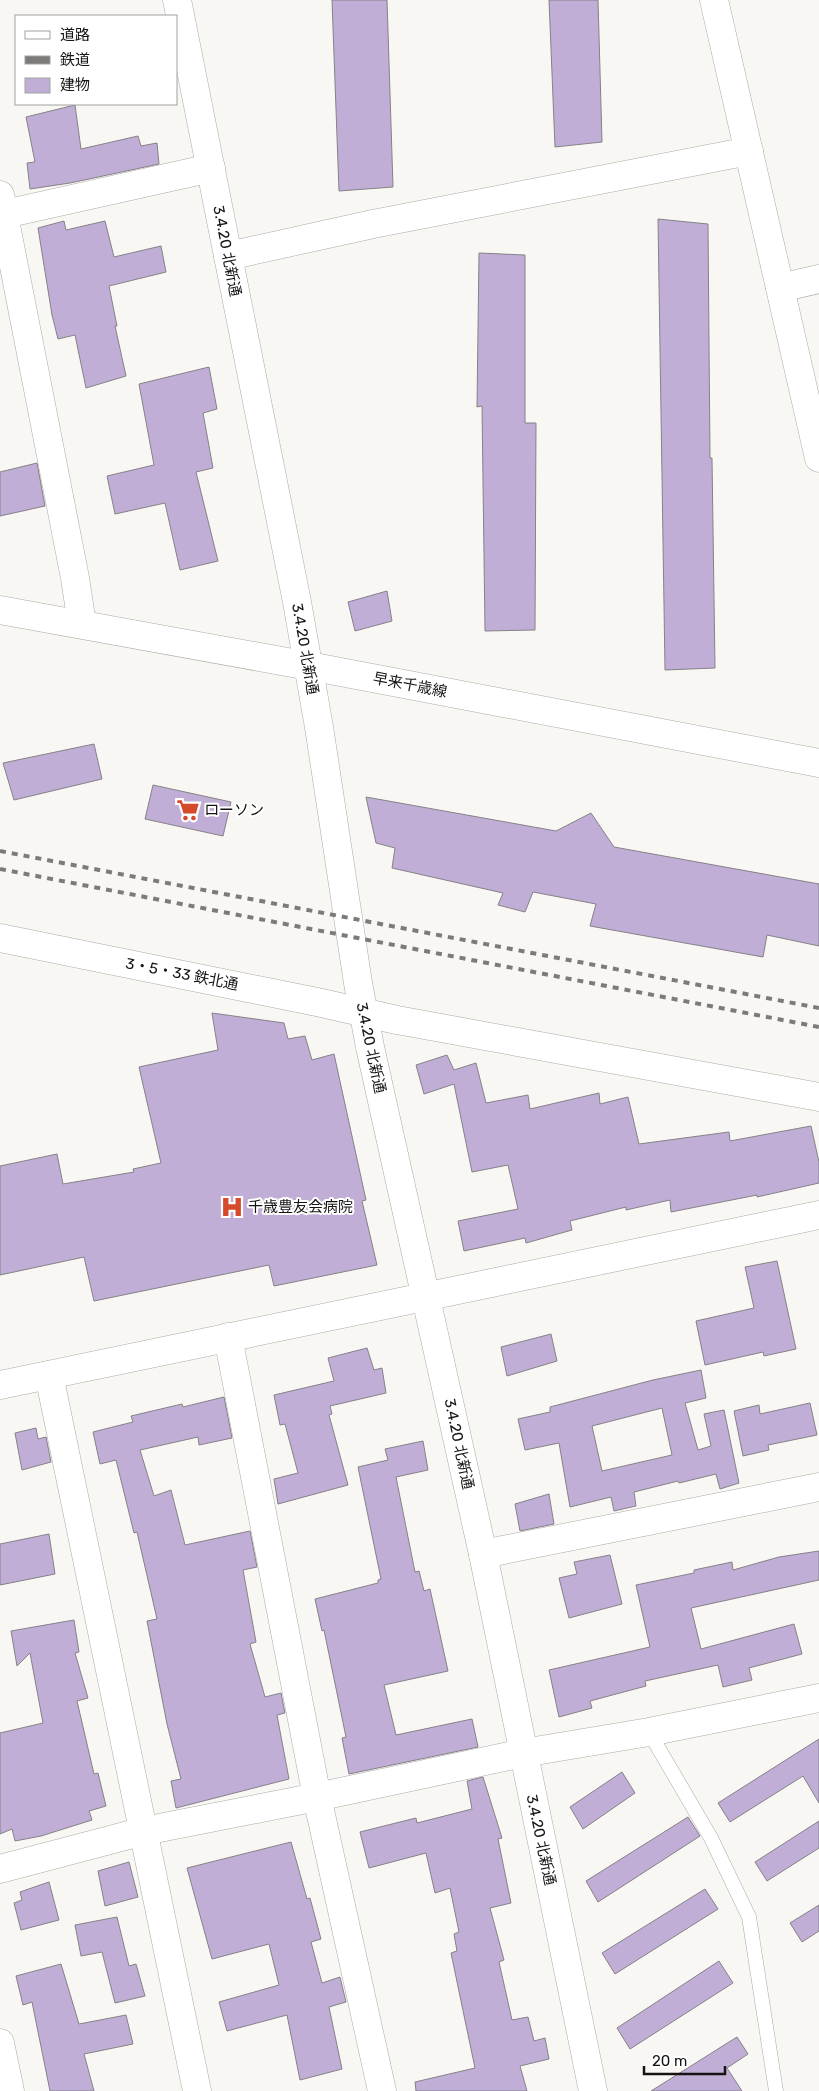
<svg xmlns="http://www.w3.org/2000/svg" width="819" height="2091" font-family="Rubik,'Noto Sans JP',sans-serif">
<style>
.building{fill:#c1aed7;stroke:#848286;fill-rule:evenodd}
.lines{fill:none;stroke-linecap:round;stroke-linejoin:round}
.service-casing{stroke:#abaaa6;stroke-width:15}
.minor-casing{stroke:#abaaa6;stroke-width:29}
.tertiary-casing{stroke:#abaaa6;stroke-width:29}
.secondary-casing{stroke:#abaaa6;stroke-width:29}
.service{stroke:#fff;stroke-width:14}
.minor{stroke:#fff;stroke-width:28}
.tertiary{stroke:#fff;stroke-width:28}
.secondary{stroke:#fff;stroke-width:28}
.rail{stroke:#7c7b79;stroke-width:4;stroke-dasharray:6 6;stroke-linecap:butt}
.labels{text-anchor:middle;stroke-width:4;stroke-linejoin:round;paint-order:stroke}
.street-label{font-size:15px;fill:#151413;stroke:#fff}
.poi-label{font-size:15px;fill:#151413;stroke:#fff;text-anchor:start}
</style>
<rect width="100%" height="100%" fill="#f9f7f3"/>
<g class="building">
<polygon points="332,0 387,0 393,187 339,191"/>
<polygon points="549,0 598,0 602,142 555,147"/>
<polygon points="75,105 81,149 138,136 141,146 157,143 159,164 70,183 30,189 27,163 35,162 26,117"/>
<polygon points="658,219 708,224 710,458 712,458 715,668 665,670"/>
<polygon points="64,221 66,230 105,221 114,257 161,246 166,272 109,286 117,326 115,326 126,376 86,388 75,335 58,339 52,315 38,228"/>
<polygon points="479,253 525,255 525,423 536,423 535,630 485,631 482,406 477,407"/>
<polygon points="209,367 217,409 203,413 213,468 196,472 218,561 180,570 165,503 115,514 107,476 154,465 139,384"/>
<polygon points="37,463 45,506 0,516 0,472"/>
<polygon points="387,591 392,621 355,631 348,602"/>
<polygon points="94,744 102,779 14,800 3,763"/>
<polygon points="153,785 231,802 223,836 145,819"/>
<polygon points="366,797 556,831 591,813 614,847 819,884 819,946 767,935 763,957 590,926 596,904 533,892 525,912 498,905 503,893 392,868 395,848 376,843"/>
<polygon points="212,1013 284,1023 288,1039 305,1036 312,1060 334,1054 366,1200 362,1201 377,1265 274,1286 269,1265 94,1301 84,1257 0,1275 0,1166 57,1154 63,1184 134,1172 133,1169 161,1163 139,1067 218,1050"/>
<polygon points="447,1055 454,1070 476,1063 486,1103 528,1095 530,1109 599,1093 600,1104 628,1097 639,1144 729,1132 730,1141 811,1126 819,1162 819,1183 757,1197 757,1195 671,1212 670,1200 626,1210 626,1207 570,1221 572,1230 526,1243 525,1238 464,1251 458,1221 518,1209 508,1165 472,1172 454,1084 424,1094 416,1065"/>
<polygon points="777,1261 796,1349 764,1356 763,1352 705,1365 696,1321 754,1308 745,1267"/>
<polygon points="551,1334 557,1361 507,1376 501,1347"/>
<polygon points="367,1348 374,1370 382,1368 386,1393 330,1406 332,1414 329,1415 348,1485 278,1504 274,1479 298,1473 285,1424 280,1425 274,1395 334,1381 328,1358"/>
<path d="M 701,1370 L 706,1398 L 685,1403 L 698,1450 L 711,1446 L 704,1414 L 724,1410 L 739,1483 L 720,1489 L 716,1474 L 679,1483 L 678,1481 L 634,1492 L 636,1506 L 614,1511 L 611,1497 L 570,1507 L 559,1443 L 525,1450 L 518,1419 L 550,1412 L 550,1407 L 653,1380 ZM 662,1408 L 672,1455 L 602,1471 L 592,1426 Z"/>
<polygon points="224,1397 232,1438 199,1445 198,1437 140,1450 154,1496 171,1490 185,1545 250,1531 257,1567 243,1570 256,1642 250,1644 265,1697 281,1693 285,1713 277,1715 289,1779 176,1808 171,1781 181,1779 167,1724 147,1621 157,1619 137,1532 134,1533 116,1460 100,1464 93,1432 133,1422 131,1416 182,1404 183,1407"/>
<polygon points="810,1403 817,1435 768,1445 769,1450 743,1456 734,1411 759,1405 760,1414"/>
<polygon points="36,1428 38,1439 46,1437 51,1462 22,1470 15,1433"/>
<polygon points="423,1441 428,1470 396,1477 415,1572 419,1571 424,1591 430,1589 448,1671 384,1685 396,1735 472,1719 478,1747 349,1774 342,1738 346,1737 324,1630 322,1631 315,1599 378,1583 378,1580 381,1579 358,1467 388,1460 385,1449"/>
<polygon points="549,1494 554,1524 520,1531 515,1504"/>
<polygon points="49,1534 55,1574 0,1585 0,1544"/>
<polygon points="819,1551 819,1580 691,1608 701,1649 794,1624 802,1654 749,1668 752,1680 723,1687 718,1665 645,1681 646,1686 590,1701 592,1708 559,1717 549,1670 650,1647 636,1585 694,1573 694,1570 732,1562 733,1570 779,1557"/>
<polygon points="610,1555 622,1604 569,1618 559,1578 577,1574 574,1562"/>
<polygon points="74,1620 79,1652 75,1653 88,1698 77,1701 94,1774 98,1773 106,1806 89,1811 92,1820 41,1836 15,1841 12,1829 0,1834 0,1733 43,1723 30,1653 17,1666 11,1631"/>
<polygon points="819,1739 819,1803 803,1776 730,1822 718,1803"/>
<polygon points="622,1772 635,1793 583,1829 570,1807"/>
<polygon points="483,1777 502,1838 498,1839 511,1903 490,1908 504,1960 499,1962 512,2020 528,2017 534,2041 545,2038 549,2059 520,2066 527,2091 416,2091 415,2082 475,2068 451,1953 457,1951 454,1934 459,1932 450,1888 435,1893 426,1853 369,1868 360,1832 416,1818 417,1823 472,1809 467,1781"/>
<polygon points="688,1817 700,1836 598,1902 586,1881"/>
<polygon points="819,1821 819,1848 767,1881 755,1862"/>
<polygon points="291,1842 307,1899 310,1898 321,1939 311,1942 322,1983 340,1977 346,2002 329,2007 342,2069 300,2080 287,2015 227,2031 219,2002 279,1985 269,1944 212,1959 187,1868"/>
<polygon points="129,1862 138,1897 105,1906 98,1871"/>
<polygon points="49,1882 59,1920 21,1930 14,1903 22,1900 20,1892"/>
<polygon points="705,1889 718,1909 615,1974 602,1953"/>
<polygon points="819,1905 819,1931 802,1942 790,1923"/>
<polygon points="117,1917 129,1966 136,1964 145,1996 115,2003 102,1952 81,1956 75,1925"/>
<polygon points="719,1961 733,1983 630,2049 617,2028"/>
<polygon points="61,1964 79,2024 126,2015 133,2044 84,2054 94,2091 50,2091 32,2002 23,2005 16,1976"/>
<polygon points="737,2037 748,2054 727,2068 742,2091 651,2091"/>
</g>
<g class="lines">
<defs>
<polyline id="service" points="649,1732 711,1838 749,1917 776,2091"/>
<g id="minor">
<polyline points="714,0 819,458"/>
<polyline points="0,195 75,578 82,624"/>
<polyline points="0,215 211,168"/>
<polyline points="228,256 373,224 749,151"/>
<polyline points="780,288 819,279"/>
<polyline points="228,1337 317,1797 382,2091"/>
<polyline points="49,1375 197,2091"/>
<polyline points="0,1385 819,1215"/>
<polyline points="483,1554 819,1487"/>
<polyline points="0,1869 144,1831 317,1797 523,1753 649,1732 819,1698"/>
<polyline points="0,2043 10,2091"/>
</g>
<g id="tertiary">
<polyline points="177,0 297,602 319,727 358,983 370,1047 483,1554 593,2091"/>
<polyline points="0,938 317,1002 397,1020 819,1097"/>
</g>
<polyline id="secondary" points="0,610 309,666 819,763"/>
</defs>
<use href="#service" class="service-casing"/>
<use href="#minor" class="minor-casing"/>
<use href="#tertiary" class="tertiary-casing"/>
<use href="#secondary" class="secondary-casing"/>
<use href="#service" class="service"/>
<use href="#minor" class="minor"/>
<use href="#tertiary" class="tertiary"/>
<use href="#secondary" class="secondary"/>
<g class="rail">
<polyline points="0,851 819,1008"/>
<polyline points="0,869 819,1027"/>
</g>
</g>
<defs>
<symbol id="supermarket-bare" viewBox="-9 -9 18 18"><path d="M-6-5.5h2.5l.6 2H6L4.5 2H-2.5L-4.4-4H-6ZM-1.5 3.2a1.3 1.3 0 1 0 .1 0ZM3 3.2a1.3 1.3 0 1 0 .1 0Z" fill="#d44a2a" stroke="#fff" stroke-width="2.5" paint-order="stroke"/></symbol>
<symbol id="hospital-bare" viewBox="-9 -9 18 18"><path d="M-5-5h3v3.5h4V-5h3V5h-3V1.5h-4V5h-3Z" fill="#d44a2a" stroke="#fff" stroke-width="2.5" paint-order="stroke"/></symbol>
</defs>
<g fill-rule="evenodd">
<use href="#supermarket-bare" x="172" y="794" width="32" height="32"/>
<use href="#hospital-bare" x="216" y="1191" width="32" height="32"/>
</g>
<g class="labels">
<g class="street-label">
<text transform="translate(227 251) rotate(79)" y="5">3.4.20 北新通</text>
<text transform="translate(305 649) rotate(80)" y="5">3.4.20 北新通</text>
<text transform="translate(410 685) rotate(11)" y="5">早来千歳線</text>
<text transform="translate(182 974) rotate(11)" y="5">3・5・33 鉄北通</text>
<text transform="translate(371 1048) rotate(78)" y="5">3.4.20 北新通</text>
<text transform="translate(459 1444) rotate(78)" y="5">3.4.20 北新通</text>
<text transform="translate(541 1840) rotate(78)" y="5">3.4.20 北新通</text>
</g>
<g class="poi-label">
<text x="204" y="815">ローソン</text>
<text x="248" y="1212">千歳豊友会病院</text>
</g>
</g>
<rect x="15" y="15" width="162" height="90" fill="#ffffff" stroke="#a1a1a1"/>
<rect x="25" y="31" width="25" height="8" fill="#ffffff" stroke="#a1a1a1"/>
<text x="60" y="40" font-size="15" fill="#151413">道路</text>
<rect x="25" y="56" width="25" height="8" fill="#7c7b79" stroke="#a1a1a1"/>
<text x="60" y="65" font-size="15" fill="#151413">鉄道</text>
<rect x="25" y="78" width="25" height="15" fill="#c1aed7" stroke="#a1a1a1"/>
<text x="60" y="90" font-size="15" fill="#151413">建物</text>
<path d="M644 2066v8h81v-8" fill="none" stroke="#151413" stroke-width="2.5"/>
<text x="652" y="2066" font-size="15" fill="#151413" stroke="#ffffff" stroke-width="4" paint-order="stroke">20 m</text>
</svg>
